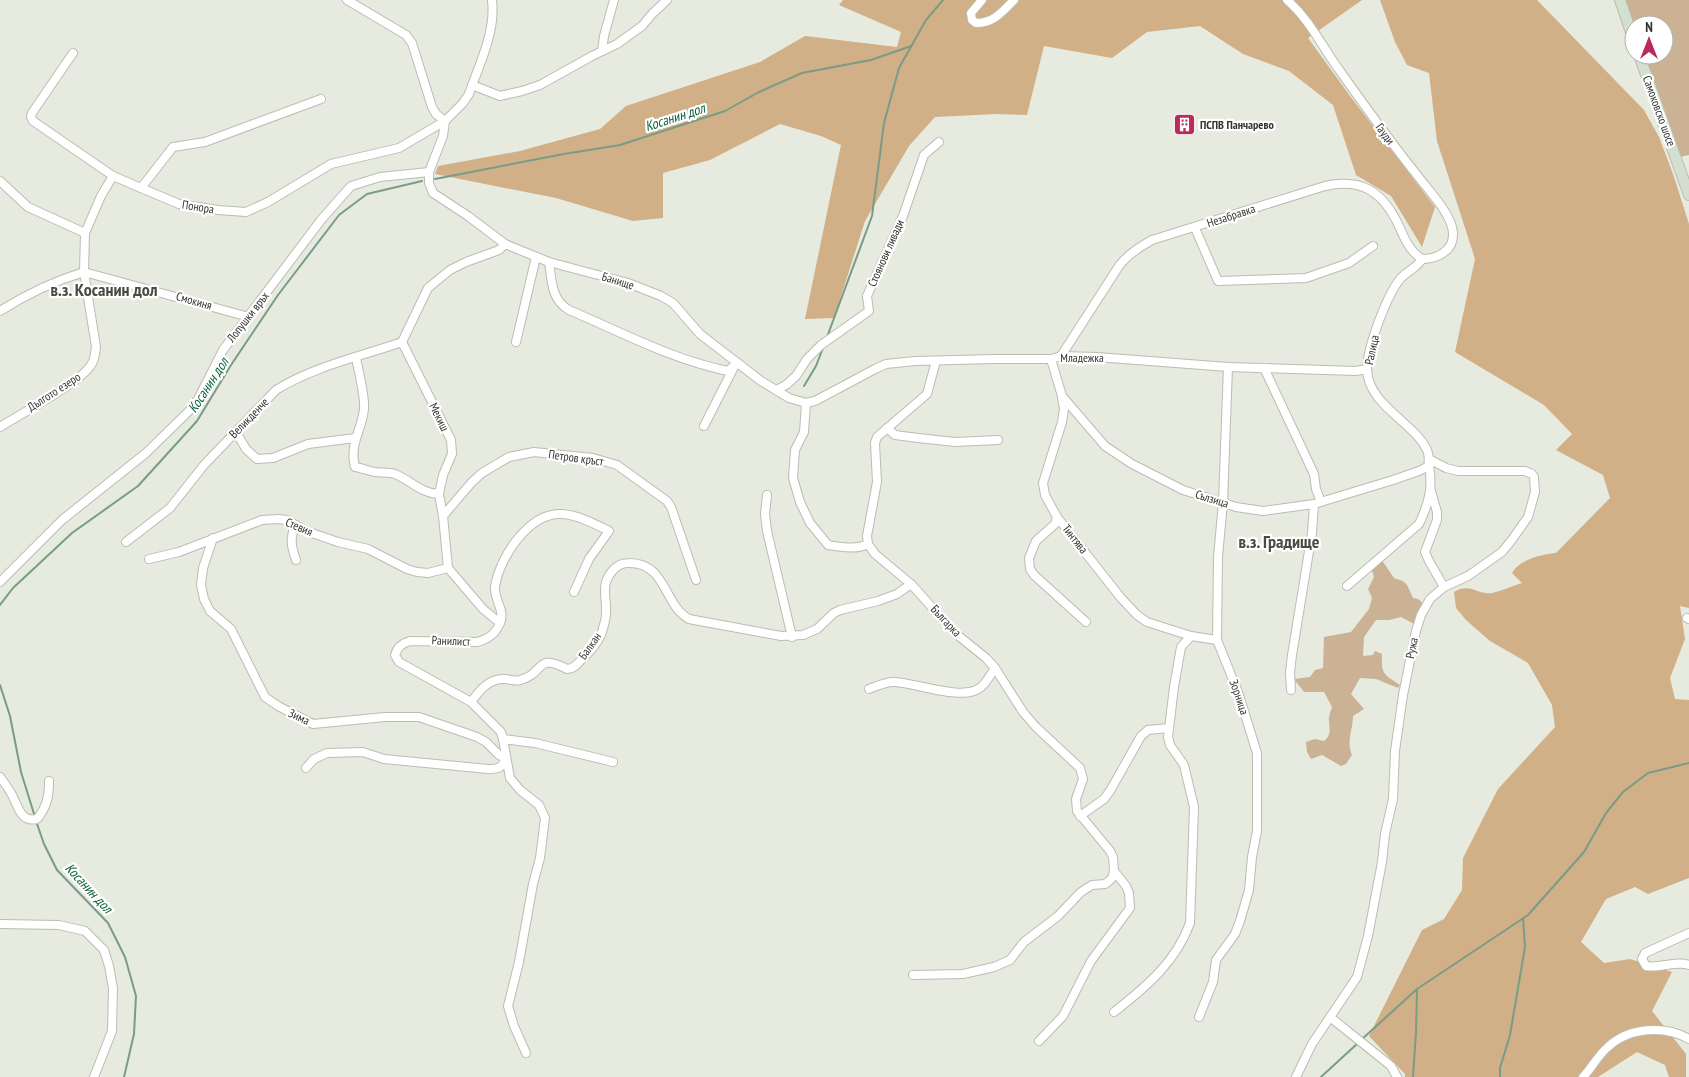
<svg xmlns="http://www.w3.org/2000/svg" width="1689" height="1077" font-family="'PT Sans Narrow',sans-serif">
<style>
.green{fill:#cbb295}
.forest{fill:#d1af87}
.lines{fill:none;stroke-linecap:round;stroke-linejoin:round}
.stream{stroke:#799c86;stroke-width:2}
.minor-casing{stroke:#bbbdb1;stroke-width:10}
.secondary-casing{stroke:#bbbdb1;stroke-width:12}
.minor{stroke:#fff;stroke-width:8}
.secondary{stroke:#d4e0cf;stroke-width:10}
.labels{text-anchor:middle;stroke-width:4.5;stroke-linejoin:round;paint-order:stroke}
.street-label{font-size:12px;fill:#33342f;stroke:#fff}
.poi-label{font-size:12px;font-weight:bold;fill:#33342f;stroke:#fff;text-anchor:start}
.water-label{font-size:14px;font-style:italic;fill:#0b623d;stroke:#fff}
.district-label{font-size:18px;font-weight:bold;fill:#494a41;stroke:#fff}
</style>
<rect width="100%" height="100%" fill="#e7eade"/>
<g class="green">
<polygon points="1625,0 1689,0 1689,155 1680,157 1644,55 1664,55 1664,25 1634,25 1634,26"/>
<path d="M 1381,559 L 1394,578 L 1403,581 L 1407,585 L 1413,598 L 1418,599 L 1424,604 L 1416,625 L 1401,617 L 1389,620 L 1376,620 L 1364,637 L 1363,656 L 1373,655 L 1375,651 L 1382,654 C 1381,675 1384,674 1400,685 L 1398,688 L 1376,679 L 1360,678 L 1351,694 L 1364,709 L 1353,716 C 1353,730 1346,741 1352,755 L 1346,764 L 1341,766 L 1322,755 L 1311,759 L 1307,752 L 1306,742 L 1315,739 L 1324,741 C 1332,734 1329,730 1329,721 C 1328,717 1331,711 1332,707 L 1324,692 L 1304,692 L 1294,679 L 1310,677 L 1315,670 L 1323,668 L 1324,637 L 1351,632 L 1369,609 L 1372,598 L 1368,589 L 1374,577 L 1371,567 Z"/>
</g>
<g class="forest">
<polygon points="843,0 1362,0 1308,38 1350,96 1435,207 1422,247 1391,196 1356,175 1333,105 1289,71 1243,54 1200,26 1147,32 1112,58 1044,46 1027,115 996,114 935,117 909,146 865,221 834,318 805,319 841,145 821,136 780,124 710,160 663,173 663,218 633,221 556,198 435,174 438,166 520,151 600,129 626,106 760,62 805,36 897,47 901,32 839,5"/>
<path d="M 1380,0 L 1537,0 L 1644,110 L 1659,137 L 1673,174 L 1689,224 L 1689,608 L 1680,606 L 1685,639 L 1670,678 L 1675,699 L 1689,700 L 1689,878 L 1648,894 L 1635,887 L 1606,899 L 1581,942 L 1604,963 L 1630,959 L 1672,972 L 1652,1011 L 1686,1054 L 1686,1077 L 1669,1077 L 1665,1065 L 1637,1052 L 1598,1077 L 1405,1077 L 1405,1074 L 1369,1036 L 1422,930 L 1444,919 L 1462,890 L 1463,858 L 1498,789 L 1555,727 L 1552,705 L 1528,663 L 1490,641 L 1466,620 L 1456,608 L 1454,592 C 1470,582 1477,595 1492,593 C 1502,591 1512,586 1522,583 L 1512,573 C 1519,560 1542,554 1556,553 L 1610,498 L 1603,475 L 1556,450 L 1572,434 L 1544,405 L 1455,352 L 1475,259 L 1437,141 L 1429,73 L 1407,65 L 1395,42 Z"/>
</g>
<g class="lines">
<g class="stream">
<polyline points="435,179 564,154 620,145 725,111 759,92 802,73 871,60 911,46"/>
<polyline points="827,337 872,216 884,123 899,68 926,20 943,0"/>
<polyline points="804,386 816,366 823,348"/>
<polyline points="0,605 13,588 72,533 138,486 197,421 231,365 278,295 339,215 367,194 422,181"/>
<polyline points="0,685 10,716 21,772 35,817"/>
<polyline points="36,821 44,844 57,870 108,923 125,957 136,996 134,1034 124,1077"/>
<polyline points="1361,1040 1417,989 1528,915 1584,852 1606,813 1623,792 1648,773 1689,763"/>
<polyline points="1321,1077 1358,1043"/>
<polyline points="1413,1077 1416,1032 1417,990"/>
<polyline points="1500,1077 1500,1068 1510,1035 1525,947 1523,918"/>
</g>
<defs>
<g id="minor">
<polyline points="347,0 406,35 412,43 432,107 436,114 445,121"/>
<path d="M 982,0 L 971,13 L 972,20 L 976,23 C 994,23 1002,12 1014,0"/>
<path d="M 1287,0 C 1307,17 1320,42 1335,64 C 1362,102 1388,139 1417,175 C 1428,190 1452,214 1453,233 C 1454,251 1437,259 1422,259"/>
<polyline points="602,51 604,36 614,0"/>
<path d="M 73,53 L 32,113 L 31,117 L 33,121 L 113,176 L 141,188 L 179,204 L 218,210 L 246,212 L 268,202 L 331,164 L 399,148 L 445,121 L 463,103 L 469,94 C 479,65 496,32 492,0"/>
<polyline points="472,85 500,96 522,91 540,85 592,56 617,44 642,26 653,13 667,0"/>
<polyline points="445,121 443,136 429,172 429,183 433,193 468,216 505,244 549,262 628,283 661,296 673,303 700,334 761,381 789,398 806,403 815,401 875,369 886,364 915,361 994,359 1051,359 1061,356 1097,357 1228,367 1356,371 1367,369"/>
<polyline points="0,181 28,207 85,233"/>
<polyline points="141,188 173,147 205,142 321,99"/>
<polyline points="1195,228 1218,281 1306,278 1349,263 1373,246"/>
<path d="M 549,262 C 552,282 551,299 569,310 C 621,332 673,360 728,371 L 737,363"/>
<path d="M 0,311 C 27,294 54,281 84,272 L 249,317"/>
<polyline points="402,342 451,440 452,454 443,475 439,494 443,516 448,568 483,609 500,623"/>
<polyline points="402,342 428,288 450,270 466,262 499,250 505,244"/>
<polyline points="516,342 536,257"/>
<path d="M 1061,356 L 1119,266 C 1128,254 1139,247 1152,240 L 1325,186 C 1361,178 1382,191 1398,224 C 1404,237 1409,251 1422,259"/>
<path d="M 356,358 C 359,373 365,395 364,409 C 362,430 349,444 355,467 C 362,468 369,471 375,472 C 382,473 389,472 395,474 C 412,481 420,493 439,494"/>
<polyline points="1051,359 1062,396 1105,446 1132,464 1183,490 1236,507 1263,511 1314,504 1393,480 1419,471 1429,466"/>
<polyline points="1264,368 1314,474 1316,489 1321,502"/>
<polyline points="776,390 786,385 796,376 807,359 821,345 869,311 867,296 903,216 924,155 939,142"/>
<polyline points="1062,398 1064,409 1062,422 1043,483 1045,495 1057,517 1121,598 1137,615 1147,622 1191,636"/>
<path d="M 806,403 L 804,432 L 795,450 L 793,478 L 800,502 L 810,523 L 828,545 C 841,547 857,550 868,544"/>
<polyline points="704,426 734,367"/>
<path d="M 0,427 C 19,415 81,382 91,365 C 95,360 95,353 96,347 L 84,272 L 85,233 L 101,196 L 113,176"/>
<polyline points="887,428 895,435 918,438 955,442 998,440"/>
<polyline points="236,432 246,449 257,459 273,458 308,444 355,438"/>
<polyline points="1431,491 1437,512 1437,520 1425,552 1429,561 1444,587"/>
<polyline points="767,495 765,514 767,531 792,637"/>
<polyline points="443,516 472,482 482,473 509,457 534,452 593,458 617,465 667,501 671,507 696,580"/>
<polyline points="1057,517 1055,524 1036,541 1029,558 1030,569 1034,575 1086,622"/>
<path d="M 295,525 C 290,539 291,546 296,560"/>
<path d="M 213,538 L 203,568 L 201,585 L 204,599 L 210,611 L 231,629 L 265,697 L 278,706 L 313,724 L 385,717 L 419,717 L 477,737 L 486,742 L 499,755 L 506,758 C 502,768 499,769 488,769 L 384,759 L 363,752 L 327,753 L 314,759 L 306,768"/>
<path d="M 126,542 L 170,508 L 204,465 L 276,390 C 312,367 362,356 402,342"/>
<polyline points="149,559 179,552 262,520 278,519 287,520 306,531 338,542 368,549 407,569 417,572 428,573 448,568"/>
<polyline points="0,582 62,520 146,453 191,409 198,399 223,350 321,220 351,186 380,177 429,172"/>
<path d="M 1347,586 L 1419,524 C 1429,503 1433,488 1429,465 C 1428,460 1430,456 1427,450 C 1413,421 1367,405 1367,368 C 1368,346 1386,297 1400,279 C 1407,271 1417,268 1422,259"/>
<polyline points="1687,618 1689,619"/>
<path d="M 869,689 C 877,686 887,681 895,682 C 916,683 965,702 981,687 C 987,682 991,674 995,668"/>
<polyline points="1291,690 1290,672 1292,655 1312,533 1314,504"/>
<path d="M 471,702 C 480,690 489,678 505,679 C 510,679 515,682 520,680 C 545,674 535,652 567,669 C 574,669 577,664 582,659 C 589,653 597,643 601,635 C 603,629 606,619 606,613 C 607,603 603,591 606,582 C 609,573 617,563 628,563 C 667,562 663,605 689,619 L 781,636 L 803,635 L 817,629 L 834,613 L 840,610 L 878,601 L 897,594 L 911,584"/>
<polyline points="503,739 535,743 613,762"/>
<path d="M 0,777 C 4,782 8,788 11,793 C 18,805 20,823 37,819 C 47,807 49,796 49,781"/>
<polyline points="1080,816 1104,799 1110,791 1141,736 1148,730 1169,728"/>
<polyline points="0,924 59,925 85,931 104,950 109,966 113,988 112,1031 94,1077"/>
<path d="M 1689,933 L 1645,953 L 1642,959 L 1646,966 C 1660,969 1675,960 1689,965"/>
<polyline points="913,975 963,974 994,967 1010,960 1024,942 1058,916 1081,892 1092,885 1105,884 1109,881 1112,878 1114,871 1113,857 1110,851 1077,811 1076,799 1083,779 1080,768 1036,727 1023,712 995,668 986,658 955,633 911,584 875,554 868,544 867,536 877,482 875,443 877,437 927,394 936,361"/>
<path d="M 1114,1012 C 1146,987 1176,962 1190,923 L 1194,807 L 1184,765 L 1170,745 L 1168,737 L 1174,687 L 1181,647 L 1191,636 L 1217,640"/>
<polyline points="1199,1017 1213,982 1216,960 1235,934 1240,921 1249,890 1252,857 1257,831 1257,753 1238,692 1217,640 1218,557 1223,502 1228,367"/>
<polyline points="1330,1017 1391,1066 1397,1077"/>
<polyline points="1039,1041 1063,1016 1091,961 1130,908 1129,893 1126,886 1114,871"/>
<path d="M 526,1053 L 514,1026 L 508,1006 L 519,962 L 533,884 L 540,858 L 545,818 L 539,805 L 520,790 L 510,778 L 503,739 L 501,732 L 471,702 L 399,662 L 395,655 C 397,647 403,643 410,641 L 477,642 C 489,639 497,633 501,620 C 504,609 494,599 495,587 C 499,558 529,512 562,514 C 578,515 595,524 609,531 L 589,559 L 574,592"/>
<polyline points="1296,1077 1312,1044 1357,977 1368,936 1382,862 1385,834 1393,799 1395,751 1403,695 1416,631 1421,615 1430,599 1444,587 1468,576 1502,552 1511,541 1528,517 1535,492 1534,477 1532,474 1525,471 1458,471 1446,468 1429,459"/>
<path d="M 1583,1077 C 1592,1068 1598,1055 1608,1047 C 1629,1027 1665,1025 1689,1039"/>
</g>
<g id="secondary">
<polyline points="1620,0 1634,41"/>
<polyline points="1639,55 1689,195"/>
</g>
</defs>
<use href="#minor" class="minor-casing"/>
<use href="#secondary" class="secondary-casing"/>
<use href="#minor" class="minor"/>
<use href="#secondary" class="secondary"/>
</g>
<defs>
<symbol id="building-square" viewBox="-11 -11 22 22"><rect x="-9" y="-9" width="18" height="18" rx="4" fill="#b92b5c" stroke="#fff"/><path d="M-4-6H4V6H1V3H-1V6H-4ZM-2.5-4.3h1.7v1.8h-1.7ZM.8-4.3h1.7v1.8H.8ZM-2.5-1h1.7V.8h-1.7ZM.8-1h1.7V.8H.8Z" fill="#fff"/></symbol>
</defs>
<g fill-rule="evenodd">
<use href="#building-square" x="1172" y="112" width="25" height="25"/>
</g>
<g class="labels">
<g class="street-label">
<text transform="translate(1659 111) rotate(70)" y="4">Самоковско шосе</text>
<text transform="translate(1385 134) rotate(53)" y="4">Гауди</text>
<text transform="translate(198 207) rotate(9)" y="4">Понора</text>
<text transform="translate(1231 216) rotate(-18)" y="4">Незабравка</text>
<text transform="translate(886 253) rotate(-66)" y="4">Стоянови ливади</text>
<text transform="translate(618 281) rotate(17)" y="4">Банище</text>
<text transform="translate(194 301) rotate(16)" y="4">Смокиня</text>
<text transform="translate(248 317) rotate(-52)" y="4">Лопушки връх</text>
<text transform="translate(1372 350) rotate(-78)" y="4">Ралица</text>
<text x="1082" y="362">Младежка</text>
<text transform="translate(54 392) rotate(-33)" y="4">Дългото езеро</text>
<text transform="translate(439 417) rotate(64)" y="4">Мекиш</text>
<text transform="translate(249 418) rotate(-46)" y="4">Великденче</text>
<text transform="translate(576 458) rotate(8)" y="4">Петров кръст</text>
<text transform="translate(1212 499) rotate(17)" y="4">Сълзица</text>
<text transform="translate(299 527) rotate(23)" y="4">Стевия</text>
<text transform="translate(1075 539) rotate(52)" y="4">Тинтява</text>
<text transform="translate(946 621) rotate(47)" y="4">Българка</text>
<text transform="translate(451 641) rotate(2)" y="4">Ранилист</text>
<text transform="translate(590 646) rotate(-55)" y="4">Балкан</text>
<text transform="translate(1412 648) rotate(-78)" y="4">Ружа</text>
<text transform="translate(1239 697) rotate(71)" y="4">Зорница</text>
<text transform="translate(299 717) rotate(25)" y="4">Зима</text>
</g>
<g class="poi-label">
<text x="1200" y="129">ПСПВ Панчарево</text>
</g>
<g class="water-label">
<text transform="translate(675 117) rotate(-18)" y="5">Косанин дол</text>
<text transform="translate(208 385) rotate(-57)" y="5">Косанин дол</text>
<text transform="translate(89 888) rotate(47)" y="5">Косанин дол</text>
</g>
<g class="district-label">
<text x="104" y="296">в.з. Косанин дол</text>
<text x="1279" y="548">в.з. Градище</text>
</g>
</g>
<g transform="translate(1649 40)"><circle r="24" fill="#ffffff" stroke="#adaeac"/>
<path d="M0-4L9 19L0 12L-9 19Z" fill="#b92b5c"/>
<text y="-8" font-size="14" font-weight="bold" text-anchor="middle" fill="#33342f">N</text>
</g>
</svg>
